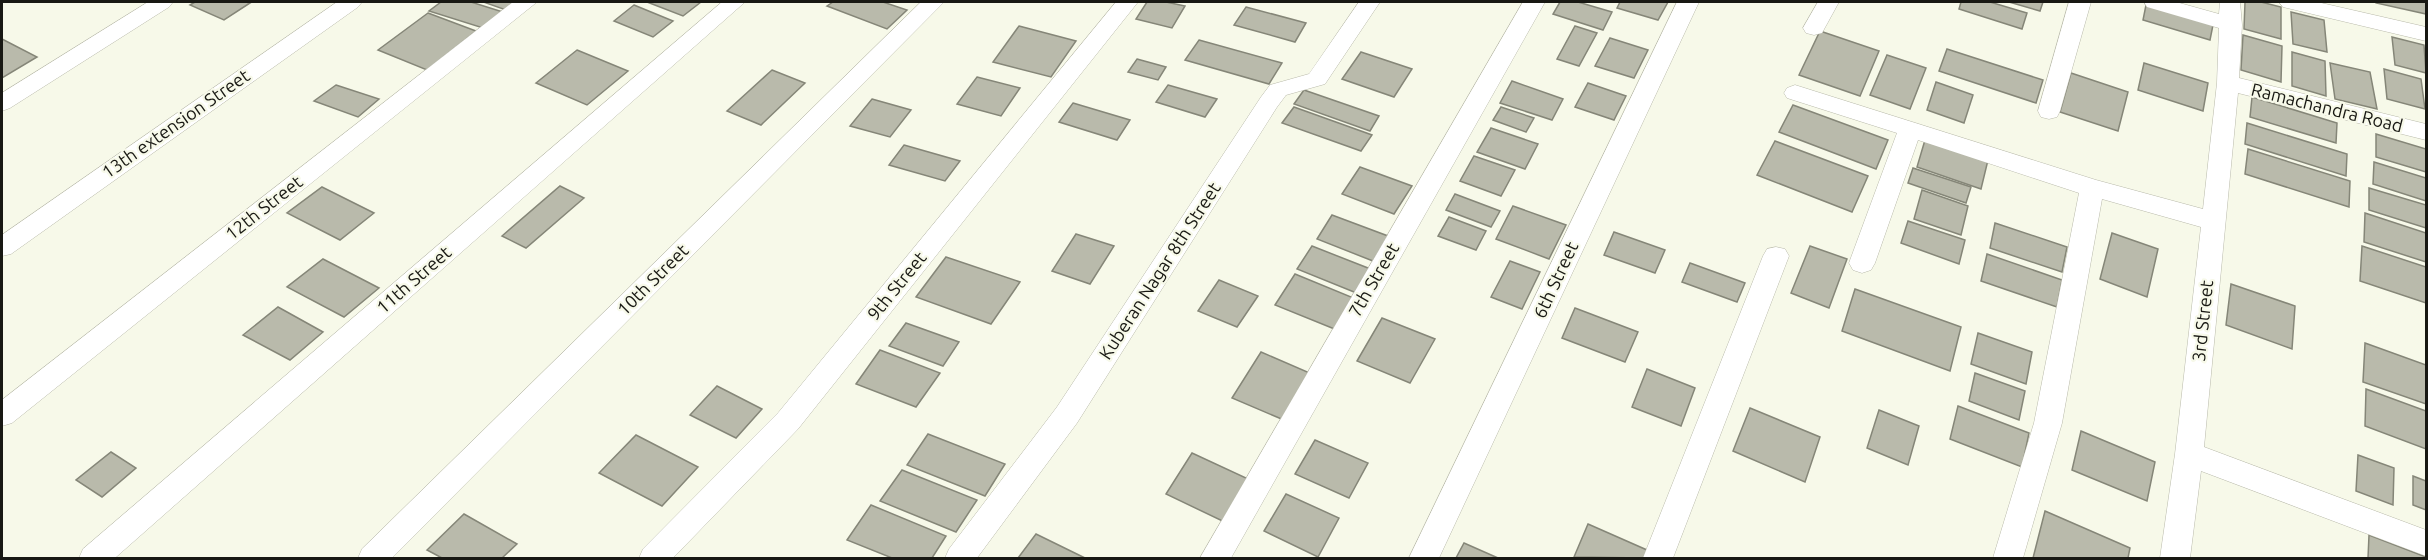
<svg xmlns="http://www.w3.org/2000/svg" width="2428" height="560" font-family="Ubuntu,sans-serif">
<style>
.building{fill:#b9baab;stroke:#858678;stroke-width:1.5}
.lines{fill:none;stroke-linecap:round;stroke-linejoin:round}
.minor-casing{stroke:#b9baab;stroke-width:1}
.minor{fill:#fff;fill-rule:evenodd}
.labels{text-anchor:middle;stroke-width:4.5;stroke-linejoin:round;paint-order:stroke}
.street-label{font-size:18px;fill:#181813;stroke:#f7f9e9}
</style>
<rect width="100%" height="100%" fill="#f7f9e9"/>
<g class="building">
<polygon points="195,2 246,2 250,3 224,20 190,5"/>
<polygon points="441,2 471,2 503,12 483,28 429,11"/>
<polygon points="488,2 516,2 506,10 486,3"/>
<polygon points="647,2 701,2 683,16"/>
<polygon points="833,2 883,2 907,10 887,29 827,6"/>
<polygon points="1147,2 1166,2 1185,6 1172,28 1136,19"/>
<polygon points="1560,2 1578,2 1612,12 1603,30 1553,14"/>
<polygon points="1620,2 1668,2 1658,20 1617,8"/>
<polygon points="1961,2 1990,2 2027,13 2022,29 1959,9"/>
<polygon points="2009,2 2043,2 2040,11"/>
<polygon points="2245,2 2261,2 2281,7 2281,39 2244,29"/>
<polygon points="2376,2 2426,2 2426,14 2376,3"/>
<polygon points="634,5 673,21 653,37 614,21"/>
<polygon points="2146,5 2213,25 2210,40 2143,20"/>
<polygon points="1246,7 1306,23 1295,42 1234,25"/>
<polygon points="2291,12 2324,20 2327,52 2293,44"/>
<polygon points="428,13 476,31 427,70 378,50"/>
<polygon points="1019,26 1076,41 1051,77 993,62"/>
<polygon points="1575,26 1597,33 1579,66 1557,59"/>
<polygon points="1820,31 1879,51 1860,96 1799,75"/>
<polygon points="2243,35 2282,46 2281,82 2241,70"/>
<polygon points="2392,37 2424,45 2426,73 2395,65"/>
<polygon points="1610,38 1648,50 1634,78 1595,66"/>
<polygon points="2,39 37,57 2,78"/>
<polygon points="1199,40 1282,63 1269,84 1185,60"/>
<polygon points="1947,49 2043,80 2036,103 1939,71"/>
<polygon points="577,50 628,71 587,105 536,83"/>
<polygon points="1361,52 1412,69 1394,97 1342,79"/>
<polygon points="2292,52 2325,61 2326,96 2292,86"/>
<polygon points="1887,55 1926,68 1910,109 1870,95"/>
<polygon points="1137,59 1166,67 1158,80 1128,72"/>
<polygon points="2144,63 2208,83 2203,111 2138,90"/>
<polygon points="2330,63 2370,72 2377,109 2335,99"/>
<polygon points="2384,69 2421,79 2425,109 2387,99"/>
<polygon points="772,70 805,83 761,125 727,111"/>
<polygon points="2071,73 2128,92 2118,131 2060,112"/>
<polygon points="977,77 1020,88 1001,116 957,104"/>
<polygon points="1512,81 1563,99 1552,120 1500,103"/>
<polygon points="1936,82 1973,95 1964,123 1927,110"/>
<polygon points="1588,83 1626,96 1614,120 1575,107"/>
<polygon points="336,85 379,99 358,117 314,101"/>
<polygon points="1168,85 1217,99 1205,117 1156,102"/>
<polygon points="1304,90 1379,116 1370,131 1294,104"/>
<polygon points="2252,97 2337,123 2336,143 2250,117"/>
<polygon points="872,99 911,110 890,137 850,126"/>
<polygon points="1073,103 1130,120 1117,140 1059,122"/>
<polygon points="1793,105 1888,140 1876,169 1779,132"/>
<polygon points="1294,107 1372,135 1361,151 1282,123"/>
<polygon points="1501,107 1534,118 1526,132 1493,120"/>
<polygon points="2247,123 2347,154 2346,176 2245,144"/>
<polygon points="1491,128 1538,144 1525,169 1477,152"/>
<polygon points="2376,134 2426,149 2426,172 2376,157"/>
<polygon points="1925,140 1988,160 1981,189 1917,167"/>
<polygon points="1775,141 1868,176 1852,212 1757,175"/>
<polygon points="904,145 960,161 945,181 889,165"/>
<polygon points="2248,149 2350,181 2349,207 2245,174"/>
<polygon points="1474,156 1515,170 1501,196 1460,181"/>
<polygon points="2374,162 2426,178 2426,201 2373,184"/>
<polygon points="1360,167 1412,186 1394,214 1342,194"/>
<polygon points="1913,168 1971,187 1966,203 1908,183"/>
<polygon points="560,186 584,198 526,248 502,236"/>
<polygon points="322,187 374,213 340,240 287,213"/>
<polygon points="2369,188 2426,205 2426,228 2369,210"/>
<polygon points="1922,190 1968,206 1961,235 1914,219"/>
<polygon points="1455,194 1500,211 1491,227 1446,210"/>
<polygon points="1513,206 1566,225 1549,259 1496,239"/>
<polygon points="2365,213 2426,233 2426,262 2364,242"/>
<polygon points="1332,215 1388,236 1373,261 1317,239"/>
<polygon points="1449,217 1486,231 1476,250 1438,236"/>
<polygon points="1908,221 1965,240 1959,264 1901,243"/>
<polygon points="1995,223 2067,247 2062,272 1990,248"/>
<polygon points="1614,232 1665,250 1655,273 1604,255"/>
<polygon points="2112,233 2158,249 2147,297 2100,279"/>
<polygon points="1076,234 1114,246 1090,284 1052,271"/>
<polygon points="1312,246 1373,270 1359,294 1297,269"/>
<polygon points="1810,246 1847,259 1829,308 1791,293"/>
<polygon points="2362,246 2426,267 2426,303 2360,281"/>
<polygon points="1987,254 2062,280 2057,307 1981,281"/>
<polygon points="946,257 1020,282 991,324 916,297"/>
<polygon points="323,259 379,288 344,317 287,287"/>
<polygon points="1510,261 1540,272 1522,309 1491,297"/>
<polygon points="1690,263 1745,283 1737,302 1682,282"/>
<polygon points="1295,274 1356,299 1337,330 1275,305"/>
<polygon points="1219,280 1258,296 1237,327 1198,311"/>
<polygon points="2231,284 2295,306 2292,349 2226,325"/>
<polygon points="1855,289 1961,327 1950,371 1842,331"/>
<polygon points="278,307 323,332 290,360 243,335"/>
<polygon points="1575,308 1638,332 1625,362 1562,338"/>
<polygon points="1382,318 1435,339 1410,383 1357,361"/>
<polygon points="906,323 959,342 943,366 889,346"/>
<polygon points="1978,333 2032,352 2026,384 1971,364"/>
<polygon points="2365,343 2426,365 2426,404 2363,382"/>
<polygon points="880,350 940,373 916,407 856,384"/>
<polygon points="1261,352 1319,377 1291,423 1232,398"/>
<polygon points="1647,369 1695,388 1681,426 1632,407"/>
<polygon points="1975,373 2025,391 2019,420 1969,401"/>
<polygon points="717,386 762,409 736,438 690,415"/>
<polygon points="2366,389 2426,411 2426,449 2365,426"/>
<polygon points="1958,406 2029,433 2022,467 1950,439"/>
<polygon points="1750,408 1820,437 1805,482 1733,451"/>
<polygon points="1879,410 1919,426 1908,465 1867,448"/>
<polygon points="2081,431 2155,462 2147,501 2072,470"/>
<polygon points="928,434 1005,464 985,496 907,465"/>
<polygon points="636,435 698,467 662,506 599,473"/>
<polygon points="1315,440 1368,463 1349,498 1295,474"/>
<polygon points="111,452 136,468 102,497 76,480"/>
<polygon points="1192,453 1259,484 1233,526 1166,494"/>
<polygon points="2358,455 2394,468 2393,505 2356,491"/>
<polygon points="902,470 977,500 956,532 880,501"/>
<polygon points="2413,476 2426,481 2426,510 2413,505"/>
<polygon points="1286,494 1339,518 1318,557 1264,531"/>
<polygon points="871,505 946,536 932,558 892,558 847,540"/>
<polygon points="2045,511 2130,548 2128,558 2033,558"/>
<polygon points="464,514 517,544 502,558 442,558 427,550"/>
<polygon points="1588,524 1647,550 1644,558 1574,557"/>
<polygon points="1036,534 1085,558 1018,558"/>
<polygon points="2369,535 2426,557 2426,558 2368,558"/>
<polygon points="1464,543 1498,558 1456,558"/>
</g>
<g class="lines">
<defs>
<g id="minor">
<polygon points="148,2 173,2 169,7 10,108 2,111 2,93"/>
<polygon points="337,2 362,2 358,7 11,254 2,256 2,235"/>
<polygon points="513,2 537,2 12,423 2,426 2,400"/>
<polygon points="722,2 745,2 115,558 79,558 83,549"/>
<polygon points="921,2 944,2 392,558 358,558 362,549"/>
<polygon points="1116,2 1138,2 798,429 673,558 639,558 643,549 778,413"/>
<polygon points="1359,2 1380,2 1325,84 1286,95 1277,107 1077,423 977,558 945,558 949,549 1057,407 1261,97 1270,85 1309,74"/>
<polygon points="1523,2 1545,2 1231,558 1200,558"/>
<polygon points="1677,2 1699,2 1439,558 1409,558"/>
<polygon points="1818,2 1839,2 1822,33 1814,35 1806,33 1803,28"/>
<polygon points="2069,2 2091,2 2060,111 2057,117 2049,119 2041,117 2038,111"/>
<polygon points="2144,2 2176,2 2219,14 2220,2 2240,2 2242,25 2239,78 2426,124 2426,140 2238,93 2204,447 2426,530 2426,556 2201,471 2190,558 2160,558 2175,454 2201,227 2102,199 2062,423 2023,558 1993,558 2034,423 2079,193 1918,140 1875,263 1871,270 1862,273 1853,270 1849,263 1897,133 1787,98 1784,93 1787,88 1795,85 2096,180 2203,209 2217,83 2219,28 2147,7"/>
<polygon points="2279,2 2317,2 2426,27 2426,41 2283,7"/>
<polygon points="1776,247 1785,249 1789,256 1673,558 1643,558 1763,256 1767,249"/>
</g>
</defs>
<use href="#minor" class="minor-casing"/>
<use href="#minor" class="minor"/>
</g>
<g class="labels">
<g class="street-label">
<text transform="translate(2327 108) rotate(14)" y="6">Ramachandra Road</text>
<text transform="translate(176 124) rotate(-35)" y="6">13th extension Street</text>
<text transform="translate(264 208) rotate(-38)" y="6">12th Street</text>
<text transform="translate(1160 271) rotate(-57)" y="6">Kuberan Nagar 8th Street</text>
<text transform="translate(414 280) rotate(-41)" y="6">11th Street</text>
<text transform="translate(653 280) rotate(-45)" y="6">10th Street</text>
<text transform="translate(1374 280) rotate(-60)" y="6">7th Street</text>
<text transform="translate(1556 280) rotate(-65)" y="6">6th Street</text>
<text transform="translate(897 286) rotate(-51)" y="6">9th Street</text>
<text transform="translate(2203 321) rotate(-84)" y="6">3rd Street</text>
</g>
</g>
<rect width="2428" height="560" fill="none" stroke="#181813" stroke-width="6"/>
</svg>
